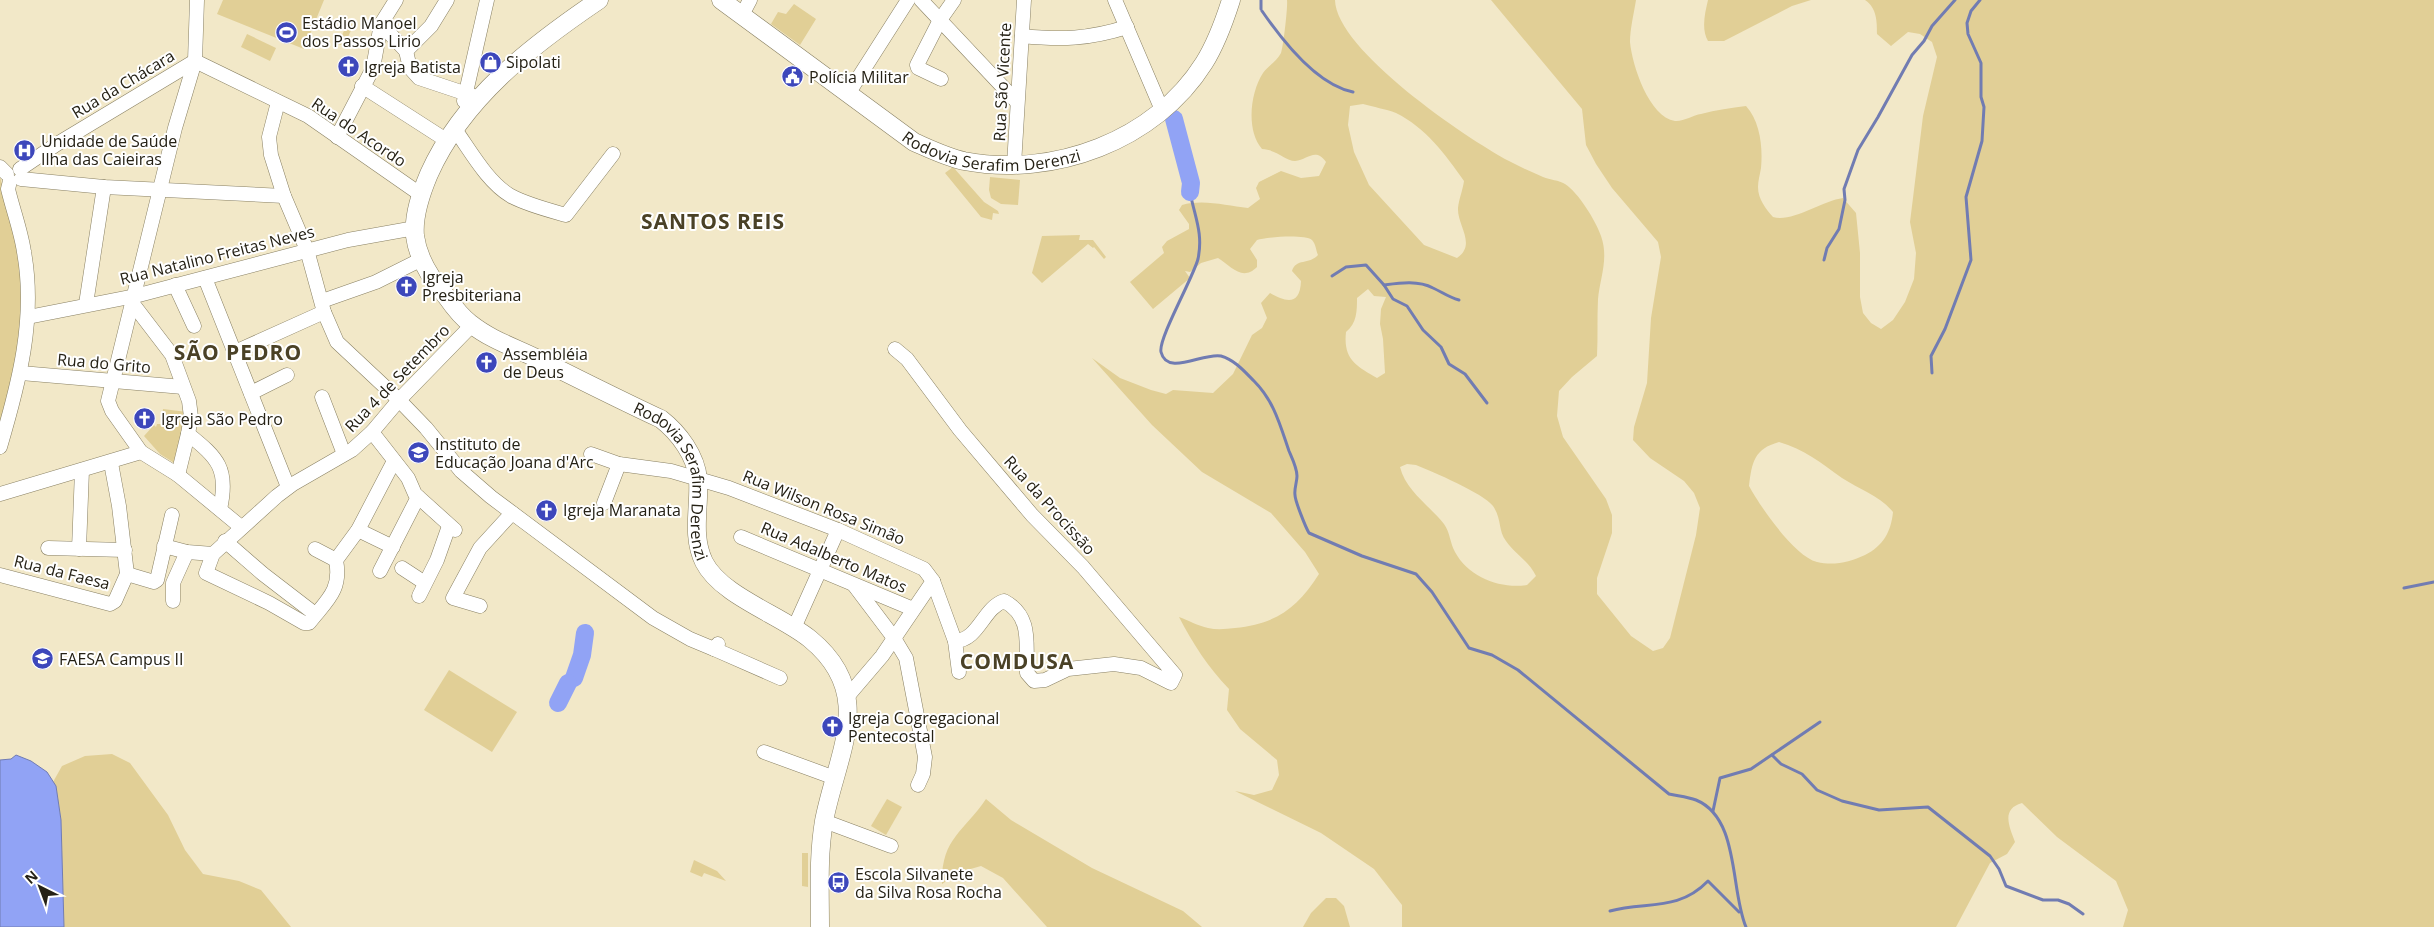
<svg xmlns="http://www.w3.org/2000/svg" width="2434" height="927" font-family="'Open Sans',sans-serif">
<style>
.green{fill:#e1cf96;fill-rule:evenodd}
.water{fill:#91a3f5;stroke:#717cb2}
.lines{fill:none;stroke-linecap:round;stroke-linejoin:round}
.stream{stroke:#717cb2;stroke-width:3}
.river{stroke:#91a3f5;stroke-width:18}
.minor-casing{stroke:#898063;stroke-width:15}
.major-casing{stroke:#898063;stroke-width:19}
.minor{stroke:#fff;stroke-width:14}
.major{stroke:#fff;stroke-width:18}
.labels{text-anchor:middle;stroke-width:4;stroke-linejoin:round;paint-order:stroke}
.poi-label{font-size:16px;fill:#252115;stroke:#fff;text-anchor:start}
.street-label{font-size:16px;fill:#252115;stroke:#fff}
.district-label{font-size:21px;font-weight:bold;letter-spacing:1px;fill:#4a4126;stroke:#fff}
</style>
<rect width="100%" height="100%" fill="#f2e8c8"/>
<g class="green">
<polygon points="223,0 324,0 304,49 217,14"/>
<path d="M 1287,0 L 1335,0 C 1336,50 1466,138 1509,161 C 1520,167 1532,172 1543,177 C 1550,180 1559,180 1565,184 C 1578,192 1596,221 1601,236 C 1609,258 1600,278 1598,299 C 1597,318 1598,337 1597,356 L 1572,377 L 1559,391 L 1557,416 L 1563,437 L 1606,499 L 1612,515 L 1612,533 L 1597,578 L 1597,594 L 1631,636 L 1653,651 L 1663,648 L 1670,638 L 1696,535 L 1700,508 L 1694,493 L 1684,481 L 1650,458 L 1633,440 L 1634,427 L 1647,383 L 1651,318 L 1661,257 L 1658,242 L 1612,188 L 1596,164 L 1586,145 L 1582,109 L 1491,0 L 1636,0 C 1634,13 1630,29 1630,42 C 1632,65 1649,117 1675,121 C 1683,122 1693,115 1701,114 C 1716,110 1731,108 1746,106 C 1760,121 1763,147 1761,168 C 1760,174 1758,181 1758,187 C 1758,199 1766,209 1773,217 C 1791,223 1822,201 1843,198 L 1856,213 L 1860,253 L 1860,297 L 1863,313 L 1871,323 L 1881,329 L 1893,320 L 1905,302 L 1914,279 L 1916,253 L 1910,222 L 1913,198 L 1923,116 L 1937,57 L 1932,42 L 1920,34 L 1908,32 L 1891,46 L 1877,34 C 1877,22 1877,8 1865,0 L 2434,0 L 2434,927 L 2123,927 L 2128,910 L 2116,881 L 2057,837 L 2022,803 C 2001,809 2009,826 2015,842 L 2007,854 L 1990,863 L 1956,927 L 1402,927 L 1402,905 L 1374,869 L 1321,833 L 1235,791 L 1254,795 L 1272,790 L 1279,775 L 1277,760 L 1240,729 L 1227,710 L 1229,689 C 1208,667 1193,644 1179,617 C 1188,620 1198,626 1208,628 C 1217,630 1226,629 1235,628 C 1275,624 1297,609 1319,574 L 1305,552 L 1271,513 L 1202,472 L 1152,425 L 1092,358 L 1120,378 L 1151,390 L 1166,394 L 1173,390 L 1213,393 L 1233,374 L 1252,335 L 1262,328 L 1267,318 L 1261,303 L 1270,293 C 1286,302 1300,306 1301,281 L 1292,271 C 1296,258 1309,265 1318,255 C 1316,251 1316,244 1312,240 C 1305,234 1266,237 1257,240 L 1250,249 L 1257,260 L 1257,267 C 1242,282 1231,266 1218,258 L 1201,263 L 1190,272 L 1185,271 L 1190,278 L 1153,309 L 1130,282 L 1164,253 L 1162,247 L 1167,241 L 1189,229 L 1189,224 L 1179,210 L 1182,205 C 1204,199 1227,206 1248,208 L 1260,199 L 1256,188 L 1259,182 L 1281,171 L 1301,178 L 1319,176 L 1326,162 C 1315,147 1308,160 1295,161 C 1285,161 1278,150 1262,149 C 1246,131 1250,93 1263,73 C 1268,66 1277,61 1281,53 C 1283,48 1288,7 1287,0 ZM 1363,104 C 1373,107 1386,109 1396,113 C 1425,127 1446,155 1464,181 C 1463,189 1459,199 1458,208 C 1457,226 1477,244 1457,258 L 1424,245 L 1369,185 L 1354,152 L 1348,125 L 1350,106 ZM 1368,289 L 1374,296 L 1386,297 L 1381,309 L 1380,324 L 1383,339 L 1385,373 L 1377,378 C 1356,366 1343,359 1346,332 C 1357,323 1357,311 1357,298 ZM 1779,442 C 1804,449 1821,463 1842,478 C 1859,489 1880,496 1893,512 C 1891,532 1883,546 1865,555 C 1850,562 1834,566 1817,562 C 1794,556 1760,506 1749,486 C 1752,462 1754,449 1779,442 ZM 1407,464 L 1416,465 C 1433,472 1483,493 1493,506 C 1502,519 1498,531 1506,541 C 1515,554 1529,561 1536,576 L 1527,585 C 1501,589 1469,578 1455,552 C 1450,543 1450,532 1444,524 C 1429,505 1406,491 1400,467 Z"/>
<path d="M 1708,0 L 1811,0 L 1792,6 L 1724,41 L 1708,41 C 1701,29 1705,13 1708,0 Z"/>
<polygon points="794,4 816,19 800,45 771,24 778,12 786,14"/>
<polygon points="356,19 344,46 338,44 347,24"/>
<polygon points="247,34 276,48 270,61 241,47"/>
<polygon points="953,167 984,202 998,211 999,214 993,213 992,220 981,217 945,173"/>
<polygon points="0,177 18,239 24,321 0,434"/>
<polygon points="990,177 1020,180 1018,205 1001,204 991,198 989,190"/>
<polygon points="1080,235 1079,240 1093,240 1106,257 1104,259 1094,247 1093,248 1088,244 1042,283 1032,273 1042,236"/>
<polygon points="163,409 187,412 176,464 160,454 144,436 154,425 156,427 157,424 162,424"/>
<polygon points="449,670 517,712 492,752 424,710"/>
<polygon points="112,754 130,763 168,815 185,850 203,874 239,881 261,890 291,927 64,927 61,820 56,786 53,782 62,766 85,756"/>
<polygon points="887,799 902,807 886,835 871,826"/>
<path d="M 986,799 L 1011,820 L 1092,868 L 1183,911 L 1202,927 L 1047,927 L 1003,878 L 981,866 L 960,872 L 942,884 C 941,838 964,832 986,799 Z"/>
<polygon points="802,853 808,853 808,887 802,886"/>
<polygon points="694,860 717,871 726,881 704,873 702,877 690,872"/>
<polygon points="1326,898 1336,898 1344,906 1350,927 1303,927 1311,913"/>
</g>
<polygon class="water" points="16,755 31,761 47,772 56,786 61,820 64,927 0,927 0,760 11,759"/>
<g class="lines">
<g class="stream">
<polyline points="1261,0 1261,9"/>
<path d="M 1262,11 C 1282,40 1317,85 1353,92"/>
<path d="M 1191,197 C 1196,220 1203,235 1198,259 C 1193,278 1158,339 1161,352 C 1167,377 1204,352 1221,356 C 1235,360 1245,372 1254,381 C 1274,401 1280,425 1289,451 C 1292,458 1297,468 1297,476 C 1297,482 1294,489 1295,495 C 1295,501 1306,528 1309,533 L 1362,556 L 1416,574 L 1432,592 L 1469,648 L 1492,655 L 1518,670 L 1669,794 C 1678,796 1688,797 1696,800 C 1740,818 1730,890 1746,927"/>
<polyline points="1824,260 1827,248 1839,229 1845,200 1844,189 1858,150 1878,117 1912,55 1924,41 1932,26 1955,0"/>
<polyline points="1332,276 1346,267 1366,265 1384,285 1393,299 1407,306 1423,330 1441,347 1449,364 1465,374 1487,403"/>
<path d="M 1384,285 C 1399,283 1418,280 1433,288 C 1442,292 1448,297 1459,300"/>
<polyline points="1932,373 1931,356 1945,329 1971,260 1966,197 1982,141 1984,107 1981,97 1981,63 1968,34 1967,23 1971,11 1980,0"/>
<polyline points="2404,588 2434,582"/>
<polyline points="1772,755 1781,764 1802,774 1817,790 1842,801 1879,810 1928,807 1990,856 1999,869 2006,886 2043,900 2058,900 2069,904 2083,914"/>
<polyline points="1713,811 1720,778 1751,769 1820,722"/>
<path d="M 1610,911 C 1646,901 1678,912 1708,881 L 1739,912"/>
</g>
<g class="river">
<polyline points="1174,119 1191,183 1190,192"/>
<polyline points="574,678 582,655 585,633"/>
<polyline points="558,703 568,683"/>
</g>
<defs>
<g id="minor">
<polyline points="197,0 195,61 175,128 108,401 112,411 141,452 178,475 241,527"/>
<polyline points="921,0 1017,102"/>
<polyline points="1115,0 1162,110"/>
<polyline points="742,15 750,0"/>
<polyline points="381,24 406,51 410,68 419,78 479,98"/>
<path d="M 1022,36 C 1062,40 1089,39 1127,27"/>
<polyline points="406,51 431,26 447,0"/>
<polyline points="941,79 918,68 917,65 940,20 954,0"/>
<polyline points="362,86 446,140"/>
<polyline points="848,94 908,0"/>
<polyline points="464,101 487,0"/>
<polyline points="278,102 269,137 271,155 284,196 307,250 324,312 337,342 399,400 426,428 461,471 491,497 653,618 690,639 714,649 718,644"/>
<path d="M 454,128 C 470,150 487,182 511,196 C 528,205 548,210 566,215 L 613,154"/>
<polyline points="337,137 373,68 381,24 396,0"/>
<polyline points="1014,165 1024,0"/>
<polyline points="0,167 7,174"/>
<polyline points="20,169 57,144 195,61 308,116 420,194"/>
<polyline points="21,179 104,187 284,196"/>
<polyline points="205,278 288,487"/>
<polyline points="175,285 194,326"/>
<polyline points="322,301 376,282 422,259"/>
<polyline points="86,304 104,187"/>
<polyline points="133,304 172,355 189,401 191,417 188,434 178,475"/>
<polyline points="28,317 135,296 348,240 415,228"/>
<path d="M 895,349 L 907,359 L 960,430 L 1032,515 L 1083,567 L 1175,675 L 1171,683 L 1141,668 L 1114,664 L 1068,669 L 1045,680 L 1034,681 L 1027,673 C 1025,647 1034,617 1004,601 C 983,608 979,640 955,641"/>
<polyline points="235,352 324,312"/>
<polyline points="21,373 183,387"/>
<polyline points="251,393 287,375"/>
<polyline points="322,397 344,454"/>
<polyline points="372,432 408,478 415,494 455,530"/>
<path d="M 188,434 C 218,458 229,469 220,509"/>
<path d="M 0,447 C 19,383 36,318 24,252 C 21,231 13,210 8,189 L 10,181"/>
<polyline points="591,454 619,464 671,471 729,488 838,530 924,569 933,581 882,656 847,697"/>
<path d="M 394,461 L 358,530 L 336,560 C 342,591 326,601 309,623 L 304,623 L 269,603 L 206,573 L 213,554 L 277,496 L 293,484 L 352,450 L 372,432 L 399,400 L 472,325"/>
<polyline points="0,494 141,452"/>
<polyline points="604,503 619,464"/>
<polyline points="358,530 393,547"/>
<polyline points="741,537 913,609"/>
<polyline points="225,541 263,574 315,614"/>
<polyline points="164,546 187,552 213,554"/>
<polyline points="48,548 125,550"/>
<polyline points="79,549 82,470"/>
<polyline points="315,549 336,560"/>
<polyline points="402,568 425,583"/>
<polyline points="380,571 418,497"/>
<polyline points="127,574 154,582 157,580 172,515"/>
<polyline points="0,575 110,604 115,601 127,574 119,506 111,463"/>
<polyline points="933,581 955,641 959,672"/>
<polyline points="854,585 894,638 906,658 925,757 923,774 918,785"/>
<polyline points="419,596 437,560 449,526"/>
<polyline points="173,601 173,583 187,552"/>
<polyline points="480,606 453,598 480,548 512,513"/>
<polyline points="794,628 838,530"/>
<polyline points="714,649 780,678"/>
<polyline points="764,752 835,778"/>
<polyline points="824,821 891,846"/>
</g>
<g id="major">
<path id="s1" d="M 599,0 C 531,46 463,98 429,174 C 421,193 413,215 415,236 C 418,259 431,279 446,296 C 453,306 461,317 471,324 C 491,340 516,348 538,359 C 579,379 620,400 661,419 C 679,433 696,456 698,479 C 700,507 691,535 704,562 C 721,596 781,615 810,639 C 877,694 837,753 824,821 C 818,856 820,892 820,927"/>
<path id="s2" d="M 721,0 L 914,142 C 930,149 946,157 964,161 C 1053,178 1155,141 1204,63 C 1216,44 1224,22 1231,0"/>
</g>
</defs>
<use href="#minor" class="minor-casing"/>
<use href="#major" class="major-casing"/>
<use href="#minor" class="minor"/>
<use href="#major" class="major"/>
</g>
<defs>
<symbol id="stadium-disc" viewBox="-11 -11 22 22"><circle r="9.5" fill="#3d47bb" stroke="#fff"/><path d="M0-5a6.5 5 0 1 0 0 10a6.5 5 0 1 0 0-10ZM-3.5-1.8h7v3.6h-7Z" fill="#fff"/></symbol>
<symbol id="shop-disc" viewBox="-11 -11 22 22"><circle r="9.5" fill="#3d47bb" stroke="#fff"/><path d="M-5-2.5h2.3a2.7 3.5 0 0 1 5.4 0H5L5.5 6h-11ZM-1.5-2.5h3a1.5 2.3 0 0 0-3 0Z" fill="#fff"/></symbol>
<symbol id="church-disc" viewBox="-11 -11 22 22"><circle r="9.5" fill="#3d47bb" stroke="#fff"/><path d="M-1.2-6h2.4v3.5h3.3v2.4h-3.3V6h-2.4V-.1h-3.3v-2.4h3.3Z" fill="#fff"/></symbol>
<symbol id="civic-disc" viewBox="-11 -11 22 22"><circle r="9.5" fill="#3d47bb" stroke="#fff"/><path d="M-.6-6.5H3V-4.5H.6V-3L4-1V1h2V6H-6V1h2V-1L-.6-3ZM-1.2 2.5V6h2.4V2.5Z" fill="#fff"/></symbol>
<symbol id="hospital-disc" viewBox="-11 -11 22 22"><circle r="9.5" fill="#3d47bb" stroke="#fff"/><path d="M-5-5h3v3.5h4V-5h3V5h-3V1.5h-4V5h-3Z" fill="#fff"/></symbol>
<symbol id="school-disc" viewBox="-11 -11 22 22"><circle r="9.5" fill="#3d47bb" stroke="#fff"/><path d="M0-5L7-2L0 1L-7-2ZM-4 1L0 2.5L4 1V4Q0 6-4 4Z" fill="#fff"/></symbol>
<symbol id="university-disc" viewBox="-11 -11 22 22"><circle r="9.5" fill="#3d47bb" stroke="#fff"/><path d="M0-5L7-2L0 1L-7-2ZM-4 1L0 2.5L4 1V4Q0 6-4 4Z" fill="#fff"/></symbol>
<symbol id="bus-disc" viewBox="-11 -11 22 22"><circle r="9.5" fill="#3d47bb" stroke="#fff"/><path d="M-5-6H5V4H4V6H2V4H-2V6H-4V4H-5ZM-3.5-4V0h7V-4ZM-3.5 1.2v1.5H-2V1.2ZM2 1.2v1.5H3.5V1.2Z" fill="#fff"/></symbol>
</defs>
<g fill-rule="evenodd">
<use href="#stadium-disc" x="274" y="20" width="25" height="25"/>
<use href="#shop-disc" x="478" y="50" width="25" height="25"/>
<use href="#church-disc" x="336" y="54" width="25" height="25"/>
<use href="#civic-disc" x="780" y="64" width="25" height="25"/>
<use href="#hospital-disc" x="12" y="138" width="25" height="25"/>
<use href="#church-disc" x="394" y="274" width="25" height="25"/>
<use href="#church-disc" x="474" y="350" width="25" height="25"/>
<use href="#church-disc" x="132" y="406" width="25" height="25"/>
<use href="#school-disc" x="406" y="440" width="25" height="25"/>
<use href="#church-disc" x="534" y="498" width="25" height="25"/>
<use href="#university-disc" x="30" y="646" width="25" height="25"/>
<use href="#church-disc" x="820" y="714" width="25" height="25"/>
<use href="#bus-disc" x="826" y="870" width="25" height="25"/>
</g>
<g class="labels">
<g class="poi-label">
<text x="302" y="29">Estádio Manoel<tspan x="302" dy="18">dos Passos Lirio</tspan></text>
<text x="506" y="68">Sipolati</text>
<text x="364" y="73">Igreja Batista</text>
<text x="809" y="83">Polícia Militar</text>
<text x="41" y="147">Unidade de Saúde<tspan x="41" dy="18">Ilha das Caieiras</tspan></text>
<text x="422" y="283">Igreja<tspan x="422" dy="18">Presbiteriana</tspan></text>
<text x="503" y="360">Assembléia<tspan x="503" dy="18">de Deus</tspan></text>
<text x="161" y="425">Igreja São Pedro</text>
<text x="435" y="450">Instituto de<tspan x="435" dy="18">Educação Joana d'Arc</tspan></text>
<text x="563" y="516">Igreja Maranata</text>
<text x="59" y="665">FAESA Campus II</text>
<text x="848" y="724">Igreja Cogregacional<tspan x="848" dy="18">Pentecostal</tspan></text>
<text x="855" y="880">Escola Silvanete<tspan x="855" dy="18">da Silva Rosa Rocha</tspan></text>
</g>
<g class="street-label">
<text transform="translate(1002 82) rotate(-87)" y="6">Rua São Vicente</text>
<text transform="translate(123 84) rotate(-31)" y="6">Rua da Chácara</text>
<text transform="translate(359 132) rotate(34)" y="6">Rua do Acordo</text>
<text dy="6" stroke="none"><textPath href="#s2" startOffset="319">Rodovia Serafim Derenzi</textPath></text>
<text transform="translate(217 255) rotate(-14)" y="6">Rua Natalino Freitas Neves</text>
<text transform="translate(104 363) rotate(5)" y="6">Rua do Grito</text>
<text transform="translate(397 378) rotate(-46)" y="6">Rua 4 de Setembro</text>
<text dy="6" stroke="none"><textPath href="#s1" startOffset="692">Rodovia Serafim Derenzi</textPath></text>
<text transform="translate(1050 505) rotate(48)" y="6">Rua da Procissão</text>
<text transform="translate(824 507) rotate(22)" y="6">Rua Wilson Rosa Simão</text>
<text transform="translate(834 557) rotate(23)" y="6">Rua Adalberto Matos</text>
<text transform="translate(62 572) rotate(14)" y="6">Rua da Faesa</text>
</g>
<g class="district-label">
<text x="713" y="229">SANTOS REIS</text>
<text x="238" y="360">SÃO PEDRO</text>
<text x="1017" y="669">COMDUSA</text>
</g>
</g>
<g transform="translate(40 887) rotate(318)" stroke="#ffffff" stroke-width="4" paint-order="stroke">
<path d="M0-4L9 19L0 12L-9 19Z" fill="#252115"/>
<text y="-8" font-size="14" font-weight="bold" text-anchor="middle" fill="#252115">N</text>
</g>
</svg>
